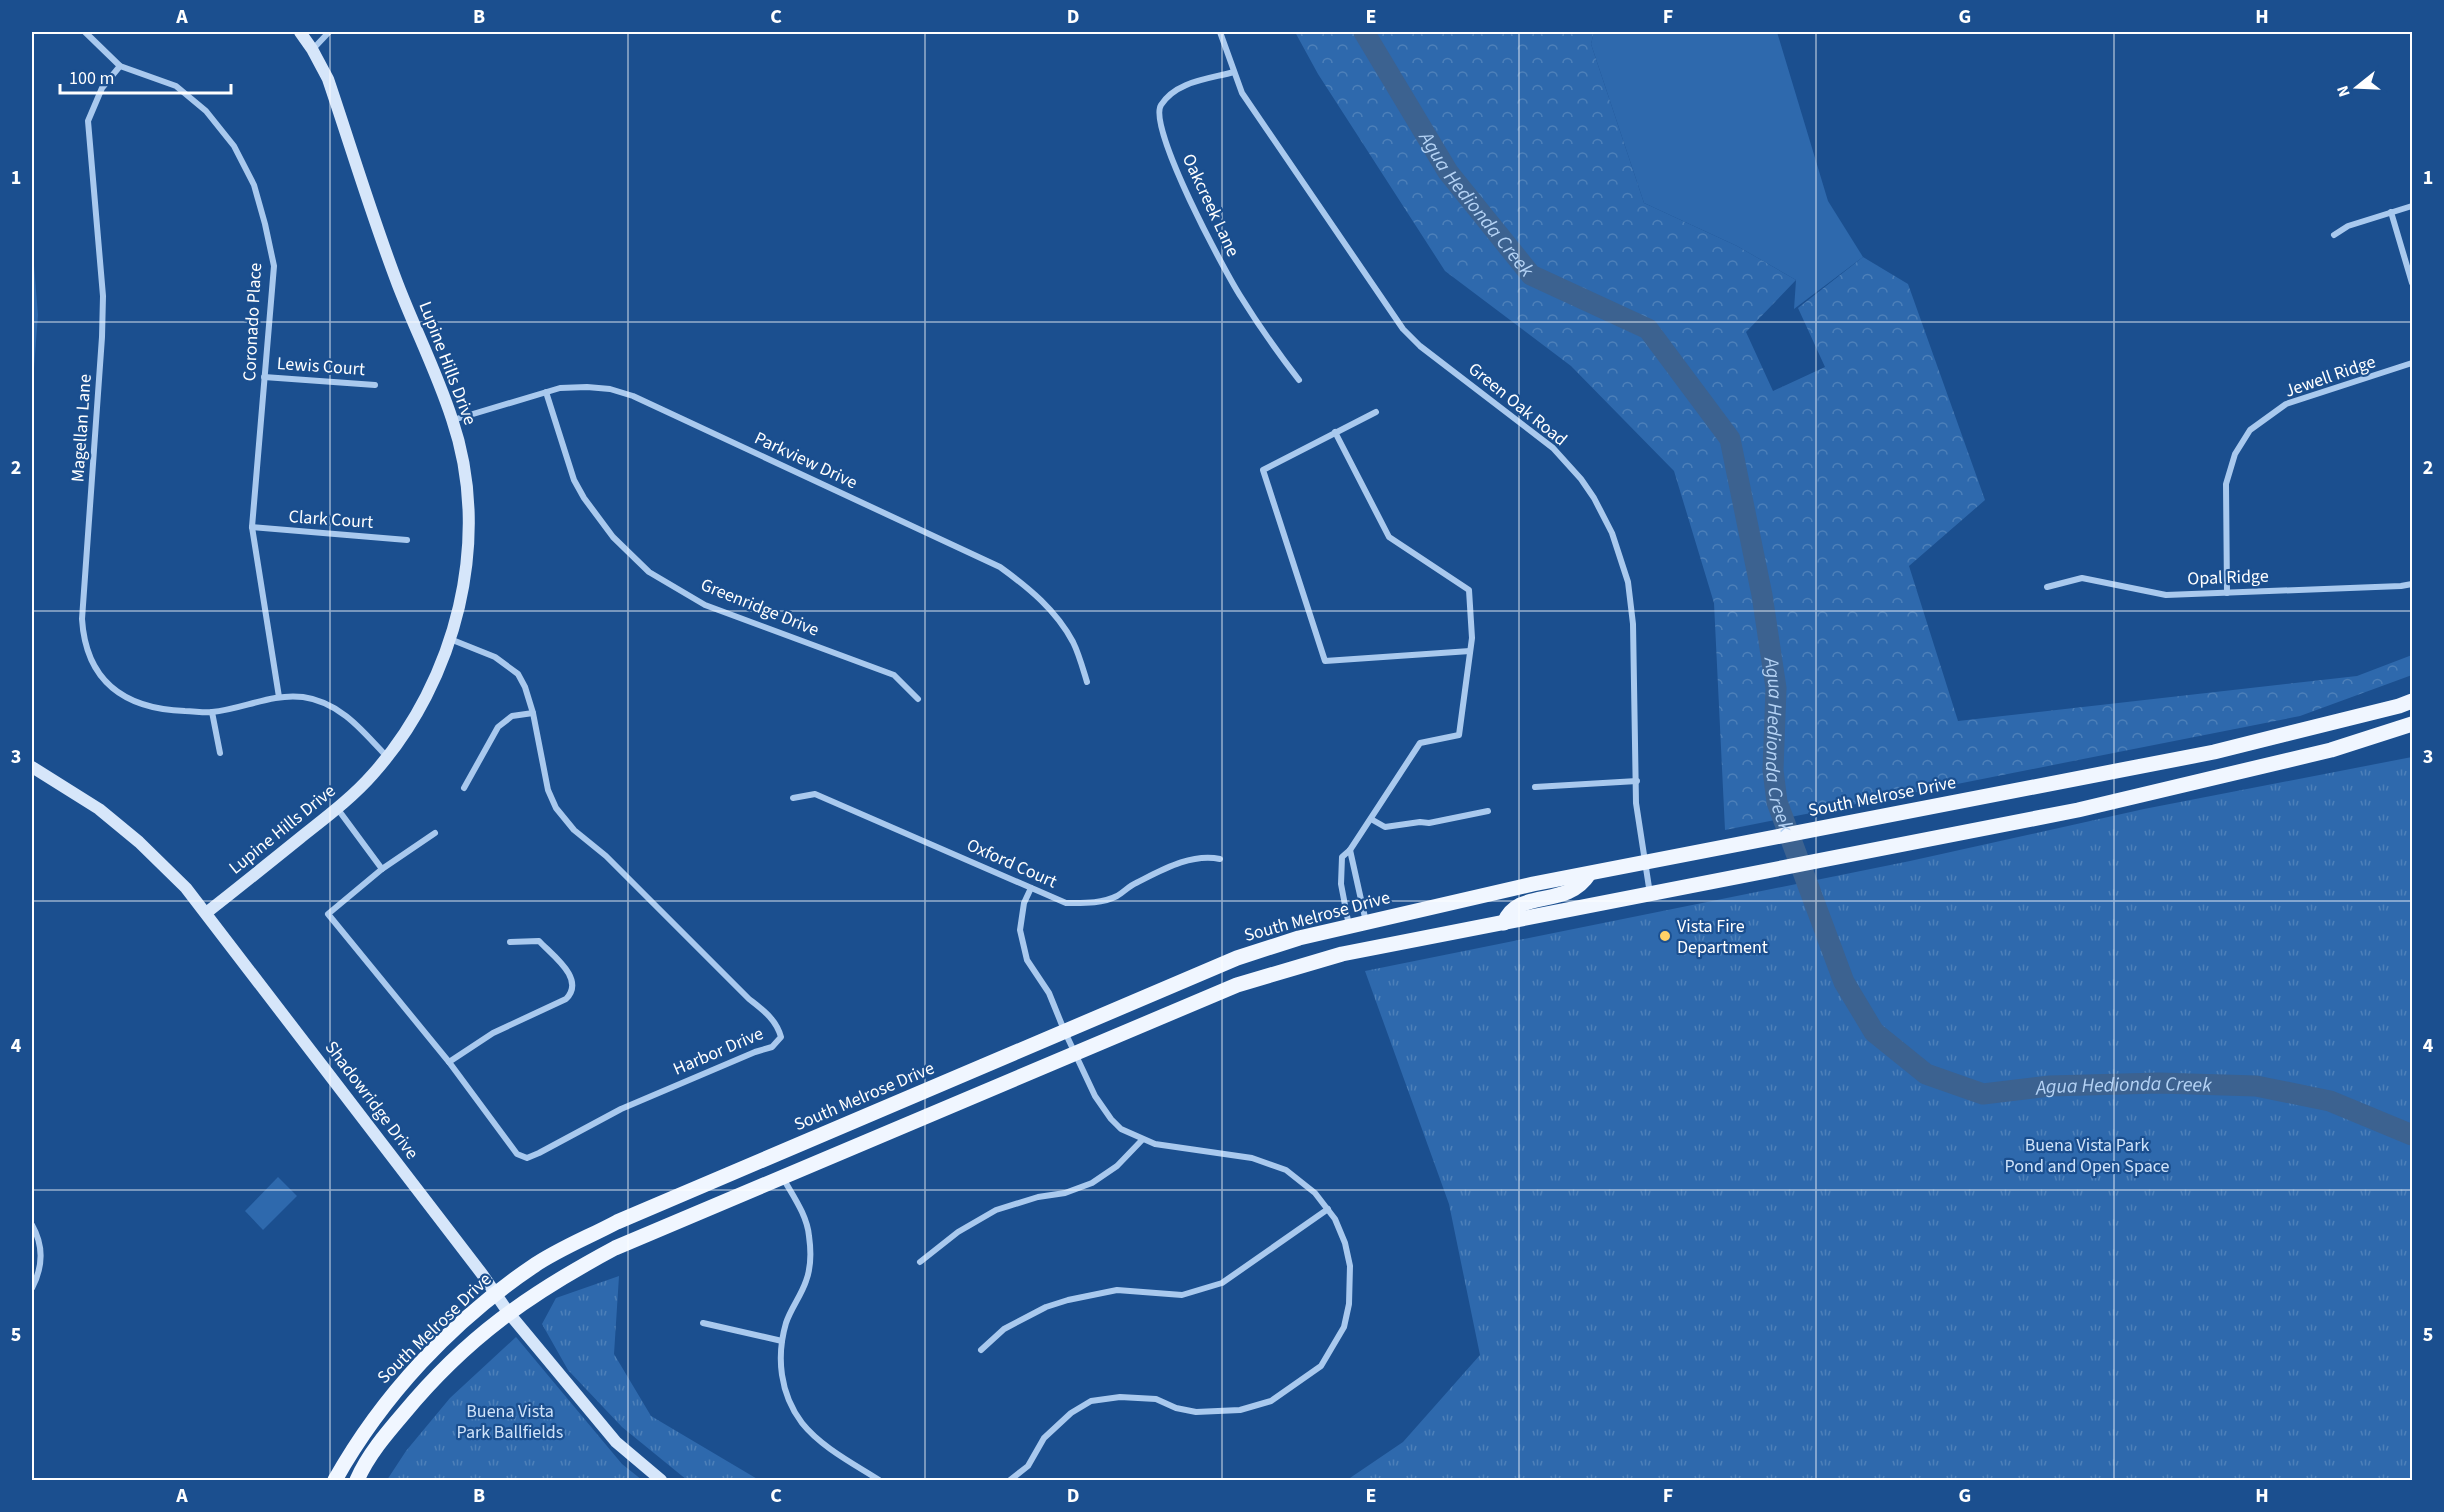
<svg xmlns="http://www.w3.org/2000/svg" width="2444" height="1512" font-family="'Source Sans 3',sans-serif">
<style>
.grass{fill:#2e69ad}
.forest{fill:url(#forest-crowns)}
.park{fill:url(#park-tufts)}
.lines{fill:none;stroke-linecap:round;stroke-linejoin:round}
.river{stroke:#3c6290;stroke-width:21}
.street{stroke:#a9c9ee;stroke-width:6}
.secondary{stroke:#d6e6fa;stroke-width:12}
.primary{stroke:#f0f6ff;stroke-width:15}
.grid{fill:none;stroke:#fff;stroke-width:1.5;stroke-opacity:0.55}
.poi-dot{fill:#ffd166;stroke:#1b4f8f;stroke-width:2}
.labels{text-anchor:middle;stroke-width:4.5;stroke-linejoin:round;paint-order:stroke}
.street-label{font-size:18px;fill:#fff;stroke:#1b4f8f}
.poi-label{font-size:18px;fill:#fff;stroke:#1b4f8f;text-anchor:start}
.park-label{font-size:18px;fill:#cfe3fa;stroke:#1b4f8f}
.water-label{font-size:20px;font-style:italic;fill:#b5d3f5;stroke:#1b4f8f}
.neatline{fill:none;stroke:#fff;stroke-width:2}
.grid-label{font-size:20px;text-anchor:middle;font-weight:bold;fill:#fff}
</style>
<defs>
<pattern id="forest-crowns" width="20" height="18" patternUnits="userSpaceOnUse" patternTransform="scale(1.5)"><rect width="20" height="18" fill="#2e69ad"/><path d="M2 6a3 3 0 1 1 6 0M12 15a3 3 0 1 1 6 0" fill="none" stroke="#4d80b9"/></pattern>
<pattern id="park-tufts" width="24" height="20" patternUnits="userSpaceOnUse" patternTransform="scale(1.5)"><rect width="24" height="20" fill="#2e69ad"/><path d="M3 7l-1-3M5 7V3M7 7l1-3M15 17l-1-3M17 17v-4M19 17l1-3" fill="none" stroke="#4d80b9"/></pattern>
</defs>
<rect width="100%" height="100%" fill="#1b4f8f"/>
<g class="grass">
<polygon points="1594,32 1777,32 1828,201 1863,257 1794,309 1796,280 1737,246 1644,203 1591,44"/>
<polygon points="32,240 38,315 32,395"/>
<polygon points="278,1177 297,1196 263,1230 245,1211"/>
</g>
<polygon class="forest" points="1295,32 1594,32 1591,44 1644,203 1737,246 1796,280 1746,332 1773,391 1825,367 1798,308 1863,257 1908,284 1985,500 1909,566 1958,721 2357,676 2412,655 2412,675 2300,716 1725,830 1714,603 1674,471 1571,366 1445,271 1318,74"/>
<g class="park">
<polygon points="2412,757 2412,1480 1347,1480 1403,1442 1480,1355 1449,1204 1365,971 1910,861 2144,809"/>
<polygon points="619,1276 614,1354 651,1416 759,1480 687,1480 622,1427 568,1370 542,1324 556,1298"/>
<polygon points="516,1337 622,1464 642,1480 387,1480 406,1451 450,1398"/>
</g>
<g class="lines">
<path class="river" id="s1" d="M 1364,32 L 1448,172 L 1531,275 L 1648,329 L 1730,439 L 1762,595 L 1776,688 L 1773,770 L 1777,802 L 1844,982 L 1874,1032 L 1926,1074 L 1983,1094 L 2050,1086 L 2159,1083 L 2256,1086 L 2330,1101 L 2412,1135"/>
<g class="street">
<polyline points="85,32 120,66 176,86 206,111 234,146 254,185 265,224 274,266 252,527 279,697"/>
<polyline points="1220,32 1242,93 1403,329 1420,346 1553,448 1581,479 1594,498 1612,533 1628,582 1633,624 1636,803 1650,894"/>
<polyline points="313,49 329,32"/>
<path d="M 120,66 L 102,88 L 88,121 L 103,296 L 102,337 L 82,619 C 86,682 125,709 185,711 C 194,711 204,713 212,712 C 243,709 272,693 303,697 C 340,702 363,731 387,757"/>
<path d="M 1234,72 C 1209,79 1176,81 1161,105 C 1147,127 1225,272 1241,297 C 1259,326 1278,353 1299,380"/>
<polyline points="2391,212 2412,283"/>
<polyline points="2334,235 2348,226 2412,206"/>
<polyline points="264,377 375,385"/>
<polyline points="546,392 574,480 584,498 613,537 649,572 705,605 894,675 918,699"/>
<polyline points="1376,412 1263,470 1325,661 1470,651"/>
<path d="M 453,420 L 560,388 L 587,387 L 610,389 L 633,396 L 1000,567 C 1029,588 1056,610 1073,642 C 1079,654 1083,669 1087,682"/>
<polyline points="1335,432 1389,537 1469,590 1472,638 1459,735 1420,743 1350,850 1342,857 1341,884 1349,926"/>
<polyline points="252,527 407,540"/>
<polyline points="2047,587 2082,578 2166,595 2401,586 2412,584"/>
<polyline points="2227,593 2226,484 2235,454 2250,430 2286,404 2412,363"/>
<polyline points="212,712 220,753"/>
<polyline points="1535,787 1637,781"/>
<polyline points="464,788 498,727 512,716 533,713"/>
<path d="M 793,798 L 815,794 L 1066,903 C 1083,903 1101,904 1117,896 C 1124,892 1129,886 1136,883 C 1162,870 1191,853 1220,859"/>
<polyline points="337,808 382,869"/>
<polyline points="1371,819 1385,827 1420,822 1429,823 1488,811"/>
<path d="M 435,833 L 382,869 L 328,914 L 449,1062 L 517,1154 L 527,1158 L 539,1153 L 621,1109 L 755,1052 L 772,1047 L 781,1037 C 776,1019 763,1010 749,999 L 606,856 L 574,830 L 556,808 L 548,790 L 533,713 L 525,687 L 518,674 L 495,657 L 450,639"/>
<polyline points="1350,850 1366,922"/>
<path d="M 449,1062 L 493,1033 L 566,999 C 586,979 553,956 539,941 L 510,942"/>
<path d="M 783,1178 C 793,1196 807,1215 809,1236 C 811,1250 811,1268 806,1281 C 801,1296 791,1308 786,1323 C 776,1357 780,1394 802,1423 C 821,1447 854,1464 879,1480"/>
<path d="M 32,1225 C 44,1246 43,1267 32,1288"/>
<polyline points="920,1262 958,1232 996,1210 1038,1197 1065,1193 1092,1183 1117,1166 1142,1140"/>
<polyline points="703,1323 782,1341"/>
<polyline points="981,1350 1004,1329 1046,1307 1068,1300 1117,1290 1182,1295 1222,1283 1328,1209"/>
<polyline points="1010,1480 1028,1466 1044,1438 1071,1413 1091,1401 1120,1397 1156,1399 1176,1408 1196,1412 1240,1410 1271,1401 1321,1366 1344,1327 1349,1304 1350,1266 1345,1243 1335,1219 1315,1193 1286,1170 1252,1158 1155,1144 1121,1129 1111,1119 1095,1096 1064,1030 1049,993 1027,960 1020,930 1024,903 1031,888"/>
</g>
<g class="secondary">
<polyline points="32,767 99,809 139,842 186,888 482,1274 508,1312 616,1442 661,1480"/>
<path d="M 206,913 C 238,888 269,863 300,838 C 325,818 352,798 373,774 C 456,681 493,539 452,419 C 437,373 415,329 398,285 C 372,217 351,147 328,79 L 312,49 L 300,32"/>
</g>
<g class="primary">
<path d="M 1504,923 C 1518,887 1566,910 1589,874"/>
<path d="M 335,1480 C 382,1396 452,1321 532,1267 C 558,1249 589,1237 617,1222 L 1237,958 L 1299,938 L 1533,884 L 2214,752 L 2399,706 L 2412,701"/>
<path d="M 357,1480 C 368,1455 386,1434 404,1413 C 467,1337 529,1294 615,1248 L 1237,985 L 1342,954 L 2078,810 L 2331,750 L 2412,724"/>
</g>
</g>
<path class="grid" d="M 330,32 L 330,1480M 628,32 L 628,1480M 925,32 L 925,1480M 1222,32 L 1222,1480M 1519,32 L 1519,1480M 1816,32 L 1816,1480M 2114,32 L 2114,1480M 32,322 L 2412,322M 32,611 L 2412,611M 32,901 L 2412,901M 32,1190 L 2412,1190"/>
<circle class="poi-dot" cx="1665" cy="936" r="6"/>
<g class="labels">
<g class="street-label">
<text transform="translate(1211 205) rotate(65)" y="6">Oakcreek Lane</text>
<text transform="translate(252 322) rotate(-87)" y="6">Coronado Place</text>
<text transform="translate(448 363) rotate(69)" y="6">Lupine Hills Drive</text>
<text transform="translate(321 366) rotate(4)" y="6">Lewis Court</text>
<text transform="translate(2330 376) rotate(-19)" y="6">Jewell Ridge</text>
<text transform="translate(1518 404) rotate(39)" y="6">Green Oak Road</text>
<text transform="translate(81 428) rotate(-86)" y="6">Magellan Lane</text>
<text transform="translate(806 460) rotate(25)" y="6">Parkview Drive</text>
<text transform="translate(331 519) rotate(4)" y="6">Clark Court</text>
<text transform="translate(2228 577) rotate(-2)" y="6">Opal Ridge</text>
<text transform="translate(760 607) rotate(22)" y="6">Greenridge Drive</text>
<text transform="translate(1882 796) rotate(-11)" y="6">South Melrose Drive</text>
<text transform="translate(282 829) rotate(-39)" y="6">Lupine Hills Drive</text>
<text transform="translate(1012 863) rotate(24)" y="6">Oxford Court</text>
<text transform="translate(1317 916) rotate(-15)" y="6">South Melrose Drive</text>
<text transform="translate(718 1051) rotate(-23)" y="6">Harbor Drive</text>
<text transform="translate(864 1096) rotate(-23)" y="6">South Melrose Drive</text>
<text transform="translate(372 1100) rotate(53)" y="6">Shadowridge Drive</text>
<text transform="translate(434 1328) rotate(-44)" y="6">South Melrose Drive</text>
</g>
<g class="poi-label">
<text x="1677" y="932">Vista Fire<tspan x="1677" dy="21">Department</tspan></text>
</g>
<g class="park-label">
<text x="2087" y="1151">Buena Vista Park<tspan x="2087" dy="21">Pond and Open Space</tspan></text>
<text x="510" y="1417">Buena Vista<tspan x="510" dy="21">Park Ballfields</tspan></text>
</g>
<g class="water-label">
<text dy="7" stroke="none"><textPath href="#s1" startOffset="206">Agua Hedionda Creek</textPath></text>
<text dy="7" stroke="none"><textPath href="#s1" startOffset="872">Agua Hedionda Creek</textPath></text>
<text dy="7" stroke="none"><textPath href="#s1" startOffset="1448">Agua Hedionda Creek</textPath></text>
</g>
</g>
<rect width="2444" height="1512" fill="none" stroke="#1b4f8f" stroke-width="66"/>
<g transform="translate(2357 87) rotate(252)" stroke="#1b4f8f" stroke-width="4.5" paint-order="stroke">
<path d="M0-4.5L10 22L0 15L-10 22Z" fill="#ffffff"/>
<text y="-9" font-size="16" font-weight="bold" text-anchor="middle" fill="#ffffff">N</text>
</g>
<path d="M60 84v9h171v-9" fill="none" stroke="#ffffff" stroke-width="3"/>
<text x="69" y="84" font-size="18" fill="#ffffff" stroke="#1b4f8f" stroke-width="4.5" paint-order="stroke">100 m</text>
<rect x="33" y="33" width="2378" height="1446" class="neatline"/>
<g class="grid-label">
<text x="182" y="23">A</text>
<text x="479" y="23">B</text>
<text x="776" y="23">C</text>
<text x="1073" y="23">D</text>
<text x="1371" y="23">E</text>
<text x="1668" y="23">F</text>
<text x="1965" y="23">G</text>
<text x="2262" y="23">H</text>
<text x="16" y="184">1</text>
<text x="2428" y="184">1</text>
<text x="16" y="474">2</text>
<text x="2428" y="474">2</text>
<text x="16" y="763">3</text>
<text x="2428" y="763">3</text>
<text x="16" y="1052">4</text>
<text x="2428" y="1052">4</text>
<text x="16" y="1341">5</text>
<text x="2428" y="1341">5</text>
<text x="182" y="1502">A</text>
<text x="479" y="1502">B</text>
<text x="776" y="1502">C</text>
<text x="1073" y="1502">D</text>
<text x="1371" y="1502">E</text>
<text x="1668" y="1502">F</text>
<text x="1965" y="1502">G</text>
<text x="2262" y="1502">H</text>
</g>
</svg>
